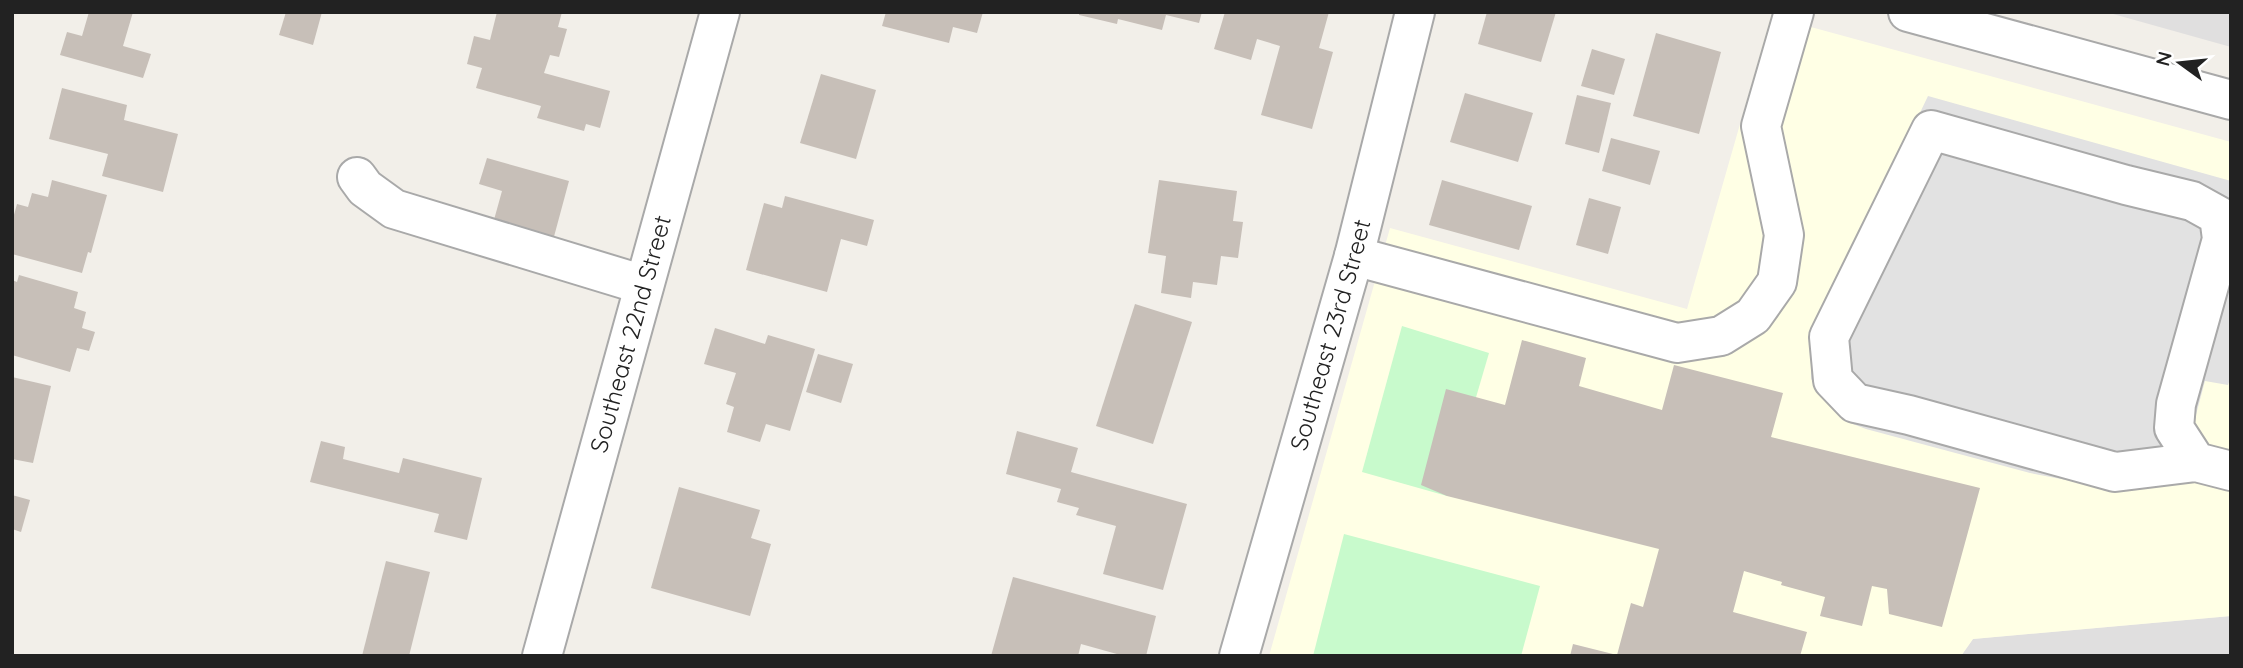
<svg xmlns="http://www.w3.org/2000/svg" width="2243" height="668" font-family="Quicksand,sans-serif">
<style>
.residential{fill:#e0dfdf}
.education{fill:#ffffe5}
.park{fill:#c8facc}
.parking{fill:#e2e2e2}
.building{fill:#c7bfb8}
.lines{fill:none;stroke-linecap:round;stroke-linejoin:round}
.minor-casing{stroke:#a9a9a9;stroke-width:42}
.minor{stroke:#fff;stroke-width:38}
.labels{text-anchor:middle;stroke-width:7;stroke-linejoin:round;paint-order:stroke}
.street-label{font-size:24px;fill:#222;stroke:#fff}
</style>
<rect width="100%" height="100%" fill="#f2efe9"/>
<g class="residential">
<polygon points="2106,12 2231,12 2231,47"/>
<polygon points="2231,616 2231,656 1961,656 1973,639"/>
</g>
<polygon class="education" points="1771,16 2231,142 2231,616 1973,639 1961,656 1269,656 1390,228 1687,309"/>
<g class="park">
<polygon points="1402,326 1489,353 1447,496 1362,472"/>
<polygon points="1344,534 1540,586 1521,656 1313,656"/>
</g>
<polygon class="parking" points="1928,96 2231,181 2231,376 2228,385 2205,381 2178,482 2098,486 2030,473 1866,429 1845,421 1826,401 1811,379 1811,349 1860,238"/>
<g class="building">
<polygon points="89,12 133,12 123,46 151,54 143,78 60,55 67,32 82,36"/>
<polygon points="286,12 322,12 313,45 279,35"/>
<polygon points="497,12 562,12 558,27 567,29 559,57 550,55 544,73 610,91 600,128 586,124 584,131 537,118 541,106 476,88 482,68 467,64 474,36 490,40"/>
<polygon points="886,12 983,12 977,33 953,27 949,43 882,26"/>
<polygon points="1079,12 1202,12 1199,23 1166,15 1162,30 1118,19 1117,24 1079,15"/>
<polygon points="1225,12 1329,12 1319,48 1333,52 1312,129 1261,115 1280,46 1257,39 1251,60 1214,49"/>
<polygon points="1487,12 1556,12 1541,62 1478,44"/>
<polygon points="1656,33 1721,52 1699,134 1633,116"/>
<polygon points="1592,49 1625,59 1614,95 1581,86"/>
<polygon points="821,74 876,90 856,159 800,143"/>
<polygon points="62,88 127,105 124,120 178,134 163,192 102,176 108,154 49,139"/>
<polygon points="1465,93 1533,113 1518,162 1450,142"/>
<polygon points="1577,95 1611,103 1599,153 1565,144"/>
<polygon points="1611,138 1660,151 1650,185 1602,171"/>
<polygon points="487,158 569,181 552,244 492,227 502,191 479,184"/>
<polygon points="52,180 107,195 91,253 88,252 82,273 12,254 12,222 17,204 28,207 32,193 48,197"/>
<polygon points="1159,180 1237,191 1233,221 1243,222 1238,258 1221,256 1217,285 1193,282 1191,298 1161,293 1166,256 1148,253"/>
<polygon points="1442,180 1532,206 1519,250 1429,225"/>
<polygon points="785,196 874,220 867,246 841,239 827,292 746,270 764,203 782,208"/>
<polygon points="1589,198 1621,207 1608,254 1576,245"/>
<polygon points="19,275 78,292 74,308 86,312 82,328 95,332 89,351 77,348 70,372 12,355 12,280 17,282"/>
<polygon points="1135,304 1192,322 1153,444 1096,426"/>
<polygon points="715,328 765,344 768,335 815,349 790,431 766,424 760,442 727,432 734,407 726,404 736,373 704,364"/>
<polygon points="1522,340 1586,358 1579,386 1662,410 1674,365 1783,393 1771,437 1980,488 1942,627 1889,614 1887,589 1872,586 1862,626 1820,616 1825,597 1781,585 1782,582 1744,571 1733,612 1807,632 1800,656 1570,656 1573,644 1617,655 1631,603 1643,607 1659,549 1447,496 1421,485 1446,389 1505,405"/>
<polygon points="818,354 853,364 841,403 806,392"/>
<polygon points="12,377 51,386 33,463 12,459"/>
<polygon points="1017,431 1078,448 1071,472 1187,504 1163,590 1103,574 1116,526 1076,515 1079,508 1057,502 1061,489 1006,474"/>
<polygon points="321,441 345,447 343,459 399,473 403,458 482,478 467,540 434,532 439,514 310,482"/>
<polygon points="679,487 760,510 751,538 771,544 750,616 651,588"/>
<polygon points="12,495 30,500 21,532 12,529"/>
<polygon points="386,561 430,572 409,656 362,656"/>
<polygon points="1013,577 1156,616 1146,656 1124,656 1081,644 1078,656 991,656"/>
</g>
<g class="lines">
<defs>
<g id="minor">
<polyline points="1908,12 2231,100"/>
<polyline points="357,177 365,188 394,209 644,285"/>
<polyline points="1354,256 1677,343 1721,336 1753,316 1777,282 1784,235 1761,126 1794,12"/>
<polyline points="2196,462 2174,428 2176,404 2222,239 2219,216 2192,201 2126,185 1931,130 1829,337 1833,380 1855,403 1909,415 2115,472 2196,462 2231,471"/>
<path id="s1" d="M 542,656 L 720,12"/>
<path id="s2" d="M 1239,656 L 1354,256 L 1415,12"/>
</g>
</defs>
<use href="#minor" class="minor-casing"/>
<use href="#minor" class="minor"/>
</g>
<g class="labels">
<g class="street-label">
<text dy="8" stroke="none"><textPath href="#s1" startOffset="334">Southeast 22nd Street</textPath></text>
<text dy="8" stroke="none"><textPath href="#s2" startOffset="334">Southeast 23rd Street</textPath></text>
</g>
</g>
<rect width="2243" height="668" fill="none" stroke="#222222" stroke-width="28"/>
<g transform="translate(2180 63) rotate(285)" stroke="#ffffff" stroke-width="5" paint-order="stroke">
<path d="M0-5L12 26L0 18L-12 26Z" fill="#222222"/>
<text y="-10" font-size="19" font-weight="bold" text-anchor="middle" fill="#222222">N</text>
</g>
</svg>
